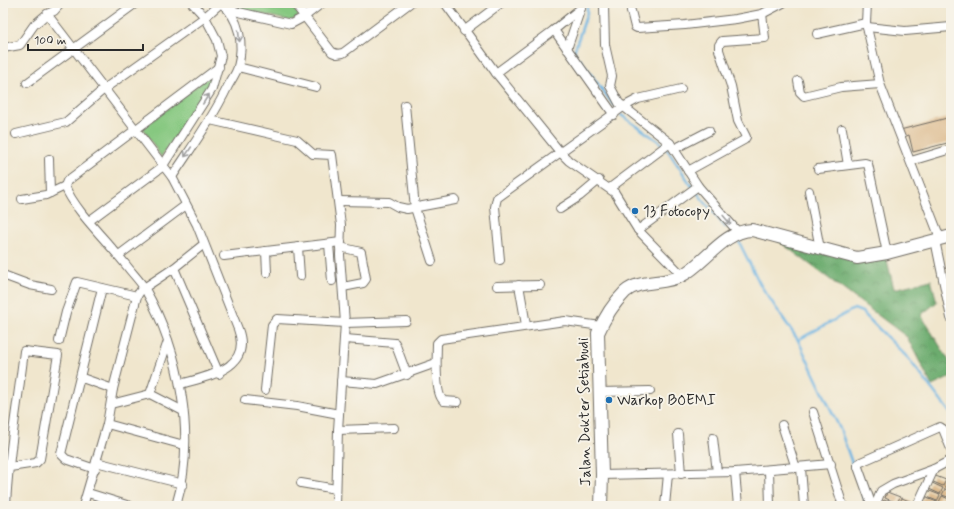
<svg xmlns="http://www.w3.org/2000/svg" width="954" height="509" font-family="Mynerve,sans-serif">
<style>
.green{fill:#86c880;stroke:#587a56}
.forest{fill:url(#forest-crowns);stroke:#4c6c4c}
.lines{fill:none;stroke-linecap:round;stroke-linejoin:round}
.stream{stroke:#6bb4e3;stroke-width:2.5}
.building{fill:#ddbb8f}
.street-casing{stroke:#706c64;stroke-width:10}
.secondary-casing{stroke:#706c64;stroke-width:14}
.street{stroke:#fff;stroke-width:8}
.secondary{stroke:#fff;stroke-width:12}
.oneway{stroke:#a0a0a0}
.poi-dot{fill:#1f6fb2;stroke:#f7f3e8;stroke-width:1.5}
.labels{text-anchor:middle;stroke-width:4;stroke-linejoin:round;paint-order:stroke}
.poi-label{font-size:15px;fill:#2b2b2b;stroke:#f7f3e8;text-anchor:start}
.street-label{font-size:15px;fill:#2b2b2b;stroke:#f7f3e8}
</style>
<defs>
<pattern id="forest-crowns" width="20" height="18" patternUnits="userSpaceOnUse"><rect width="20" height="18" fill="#6cac6e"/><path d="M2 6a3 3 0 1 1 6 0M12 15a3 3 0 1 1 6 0" fill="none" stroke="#598c5b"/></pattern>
</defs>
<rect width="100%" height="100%" fill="#f7f3e8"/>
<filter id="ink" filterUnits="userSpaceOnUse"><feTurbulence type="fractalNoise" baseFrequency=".025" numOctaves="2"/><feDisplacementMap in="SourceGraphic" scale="8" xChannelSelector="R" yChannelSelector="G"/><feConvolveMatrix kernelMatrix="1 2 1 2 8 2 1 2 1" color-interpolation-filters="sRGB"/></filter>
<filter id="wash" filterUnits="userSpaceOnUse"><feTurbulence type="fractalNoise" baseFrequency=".012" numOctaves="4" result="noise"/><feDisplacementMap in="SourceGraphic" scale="16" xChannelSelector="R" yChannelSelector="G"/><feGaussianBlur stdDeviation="0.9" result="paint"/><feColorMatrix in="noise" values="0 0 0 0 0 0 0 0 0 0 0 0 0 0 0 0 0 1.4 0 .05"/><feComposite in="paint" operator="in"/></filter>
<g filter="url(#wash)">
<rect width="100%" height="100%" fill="#f0e6cd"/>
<g class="green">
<polygon points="228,3 290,3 299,16 291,21 231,7"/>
<polygon points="212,74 208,89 161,157 143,128"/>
</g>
<polygon class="forest" points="772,236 854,259 885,252 894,289 931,280 937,302 921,315 951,364 951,377 932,386 907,337"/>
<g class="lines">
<g class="stream">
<polyline points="576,54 574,52 587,13 587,3"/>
<polyline points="579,58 614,106"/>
<polyline points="621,115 661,143 669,152 691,185 725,227"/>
<polyline points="739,242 761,286 798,340 840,429 867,506"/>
<polyline points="798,340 854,309 862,312 908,358 951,414"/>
</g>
</g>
<g id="blocks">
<g class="building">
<polygon points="951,117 951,142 913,152 909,135 904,137 900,130"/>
<polygon points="933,475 946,480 943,486 931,481"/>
<polygon points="948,481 951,482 951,489 945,487"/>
<polygon points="930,482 943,488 940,494 927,488"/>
<polygon points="945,489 951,491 951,498 942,495"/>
<polygon points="927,490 940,495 937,501 925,496"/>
<polygon points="887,492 900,497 897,503 885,498"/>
<polygon points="942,496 951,500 951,506 939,502"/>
<polygon points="924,497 937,502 935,506 921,503"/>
<polygon points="902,498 914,503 913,506 899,504"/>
<polygon points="884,500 899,506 881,506"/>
</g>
</g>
</g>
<g filter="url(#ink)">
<use href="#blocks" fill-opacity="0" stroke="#706c64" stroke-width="1"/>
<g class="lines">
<defs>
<g id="street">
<polyline points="294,3 332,52 337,54 343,53 410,3"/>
<polyline points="445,3 496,73 560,152 569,161 615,193 638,230 682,275"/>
<polyline points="608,3 604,6 605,45 612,76 610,86 619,103 670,143 698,186 738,232"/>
<polyline points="867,3 866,23 880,84 940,238"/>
<polyline points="230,10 291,24 304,17 322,3"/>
<polyline points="631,11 635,27 637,28 685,25 736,19 762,14 783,3"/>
<path d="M 47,14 L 172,177 L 197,225 L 238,329 C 253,369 208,376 181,384"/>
<polyline points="867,27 905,31 951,27"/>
<polyline points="554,30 581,8"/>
<polyline points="464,31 501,3"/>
<polyline points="817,34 866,23"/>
<polyline points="3,48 20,45 34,25 47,14 54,11 61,3"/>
<polyline points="567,49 581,8"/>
<polyline points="238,67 316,87"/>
<polyline points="496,73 554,30 614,115"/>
<polyline points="798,81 800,92 804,96 841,87 880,84"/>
<polyline points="27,83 136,3"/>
<polyline points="405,105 415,208 432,261"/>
<polyline points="210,120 297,140 313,154 332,155 341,225 340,255 345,323 338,430 336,506"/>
<polyline points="842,129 848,165"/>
<polyline points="16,134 66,122 104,89 205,17 221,3"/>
<polyline points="674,149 709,131"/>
<polyline points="49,159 50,193"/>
<polyline points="911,161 951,149"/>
<polyline points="818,169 865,163 868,164 887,253"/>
<polyline points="688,171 744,140 746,137 738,121 731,86 719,50 719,45 722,41 765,38 762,14"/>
<path d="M 172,177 C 191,148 213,118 228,86 C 231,80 236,74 238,67 C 244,44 240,18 221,3"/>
<polyline points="610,188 670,143"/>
<polyline points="809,191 820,249"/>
<polyline points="22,199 46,195 65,186"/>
<polyline points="339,201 389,202 398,207 407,209 455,200"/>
<polyline points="560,209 580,196 599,180"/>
<polyline points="89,221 162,167 212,89 221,56 217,40 205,17 192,3"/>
<polyline points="638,230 698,186"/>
<polyline points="935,240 951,318"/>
<polyline points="329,244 332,281"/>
<polyline points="298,247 300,276"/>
<polyline points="340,247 361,252 366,279 363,283 343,287"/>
<polyline points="266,251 267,273"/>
<polyline points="119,255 186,205"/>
<polyline points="224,256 341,242"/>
<polyline points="500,260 495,207 497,198 623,107 638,99 681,89"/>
<polyline points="174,268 219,374"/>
<polyline points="3,275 30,285 51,289"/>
<polyline points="519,285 526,325"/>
<polyline points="497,286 540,285"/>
<polyline points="345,339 395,343 407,375"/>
<polyline points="59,341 66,312 77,282 137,296"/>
<polyline points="82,378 113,389"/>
<polyline points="341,381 377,384 436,363"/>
<polyline points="265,390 272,325 277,319 345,323 406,321"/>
<polyline points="600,392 650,391"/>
<polyline points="150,394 168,341"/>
<polyline points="245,400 297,406 339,414"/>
<path d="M 458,402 L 444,401 C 434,395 437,354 437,343 L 441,339 L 565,321 L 601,326"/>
<polyline points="111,404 150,394 183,411"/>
<polyline points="813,412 843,506"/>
<polyline points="107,424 184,445"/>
<polyline points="782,425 796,468"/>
<polyline points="338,430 394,428"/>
<polyline points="678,434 681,474"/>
<polyline points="713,438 717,472"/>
<polyline points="96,462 183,484"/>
<polyline points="801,468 804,506"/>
<polyline points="95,469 66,459 61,454 102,288"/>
<polyline points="769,470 770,506"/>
<polyline points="735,472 738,506"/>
<polyline points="602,475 735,472 831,464"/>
<polyline points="301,483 336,489"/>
<polyline points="88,493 130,506"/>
<path d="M 6,506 C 8,454 18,402 24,351 L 58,355 L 40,459 L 36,463 L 10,467"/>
<polyline points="83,506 107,424 113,389 137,296 141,290 174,268 204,244"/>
<path d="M 176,506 C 197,437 180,351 145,289 C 140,281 132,273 126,265 C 109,243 74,210 65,186 L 67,181 L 219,67"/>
<polyline points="665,506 668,474"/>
<polyline points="872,506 858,467 858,464 861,462 940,427 943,429 951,449"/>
<polyline points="875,506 881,491 893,484 934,469 951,460"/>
<polyline points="917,506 934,469"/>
</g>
<path id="secondary" d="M 601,506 L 602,475 L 598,333 C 604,319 614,303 625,292 C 640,279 663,285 681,276 C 705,264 723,231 752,230 L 857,258 L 887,253 L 951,236"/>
</defs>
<use href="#street" class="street-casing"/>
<use href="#secondary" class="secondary-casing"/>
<use href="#street" class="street"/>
<use href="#secondary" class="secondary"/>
</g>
<defs><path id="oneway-shaft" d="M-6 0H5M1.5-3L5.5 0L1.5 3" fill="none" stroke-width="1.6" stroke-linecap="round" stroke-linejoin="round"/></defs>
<g class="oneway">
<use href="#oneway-shaft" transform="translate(239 36) rotate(84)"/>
<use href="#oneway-shaft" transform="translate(206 99) rotate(-57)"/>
<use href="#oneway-shaft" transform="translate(188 152) rotate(124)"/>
<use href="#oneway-shaft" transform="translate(727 220) rotate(50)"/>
</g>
</g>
<g class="poi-dot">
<circle cx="635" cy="211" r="4"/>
<circle cx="609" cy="400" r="4"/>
</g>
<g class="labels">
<g class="poi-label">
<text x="643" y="216">13 Fotocopy</text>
<text x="617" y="405">Warkop BOEMI</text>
</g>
<g class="street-label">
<text transform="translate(584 412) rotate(-91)" y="5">Jalan Dokter Setiabudi</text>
</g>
</g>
<rect width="954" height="509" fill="none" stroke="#f7f3e8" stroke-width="16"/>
<path d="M28 44v6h115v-6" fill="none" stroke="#2b2b2b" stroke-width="2"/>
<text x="34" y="44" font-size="12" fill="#2b2b2b" stroke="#f7f3e8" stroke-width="3" paint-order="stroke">100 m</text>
</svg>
